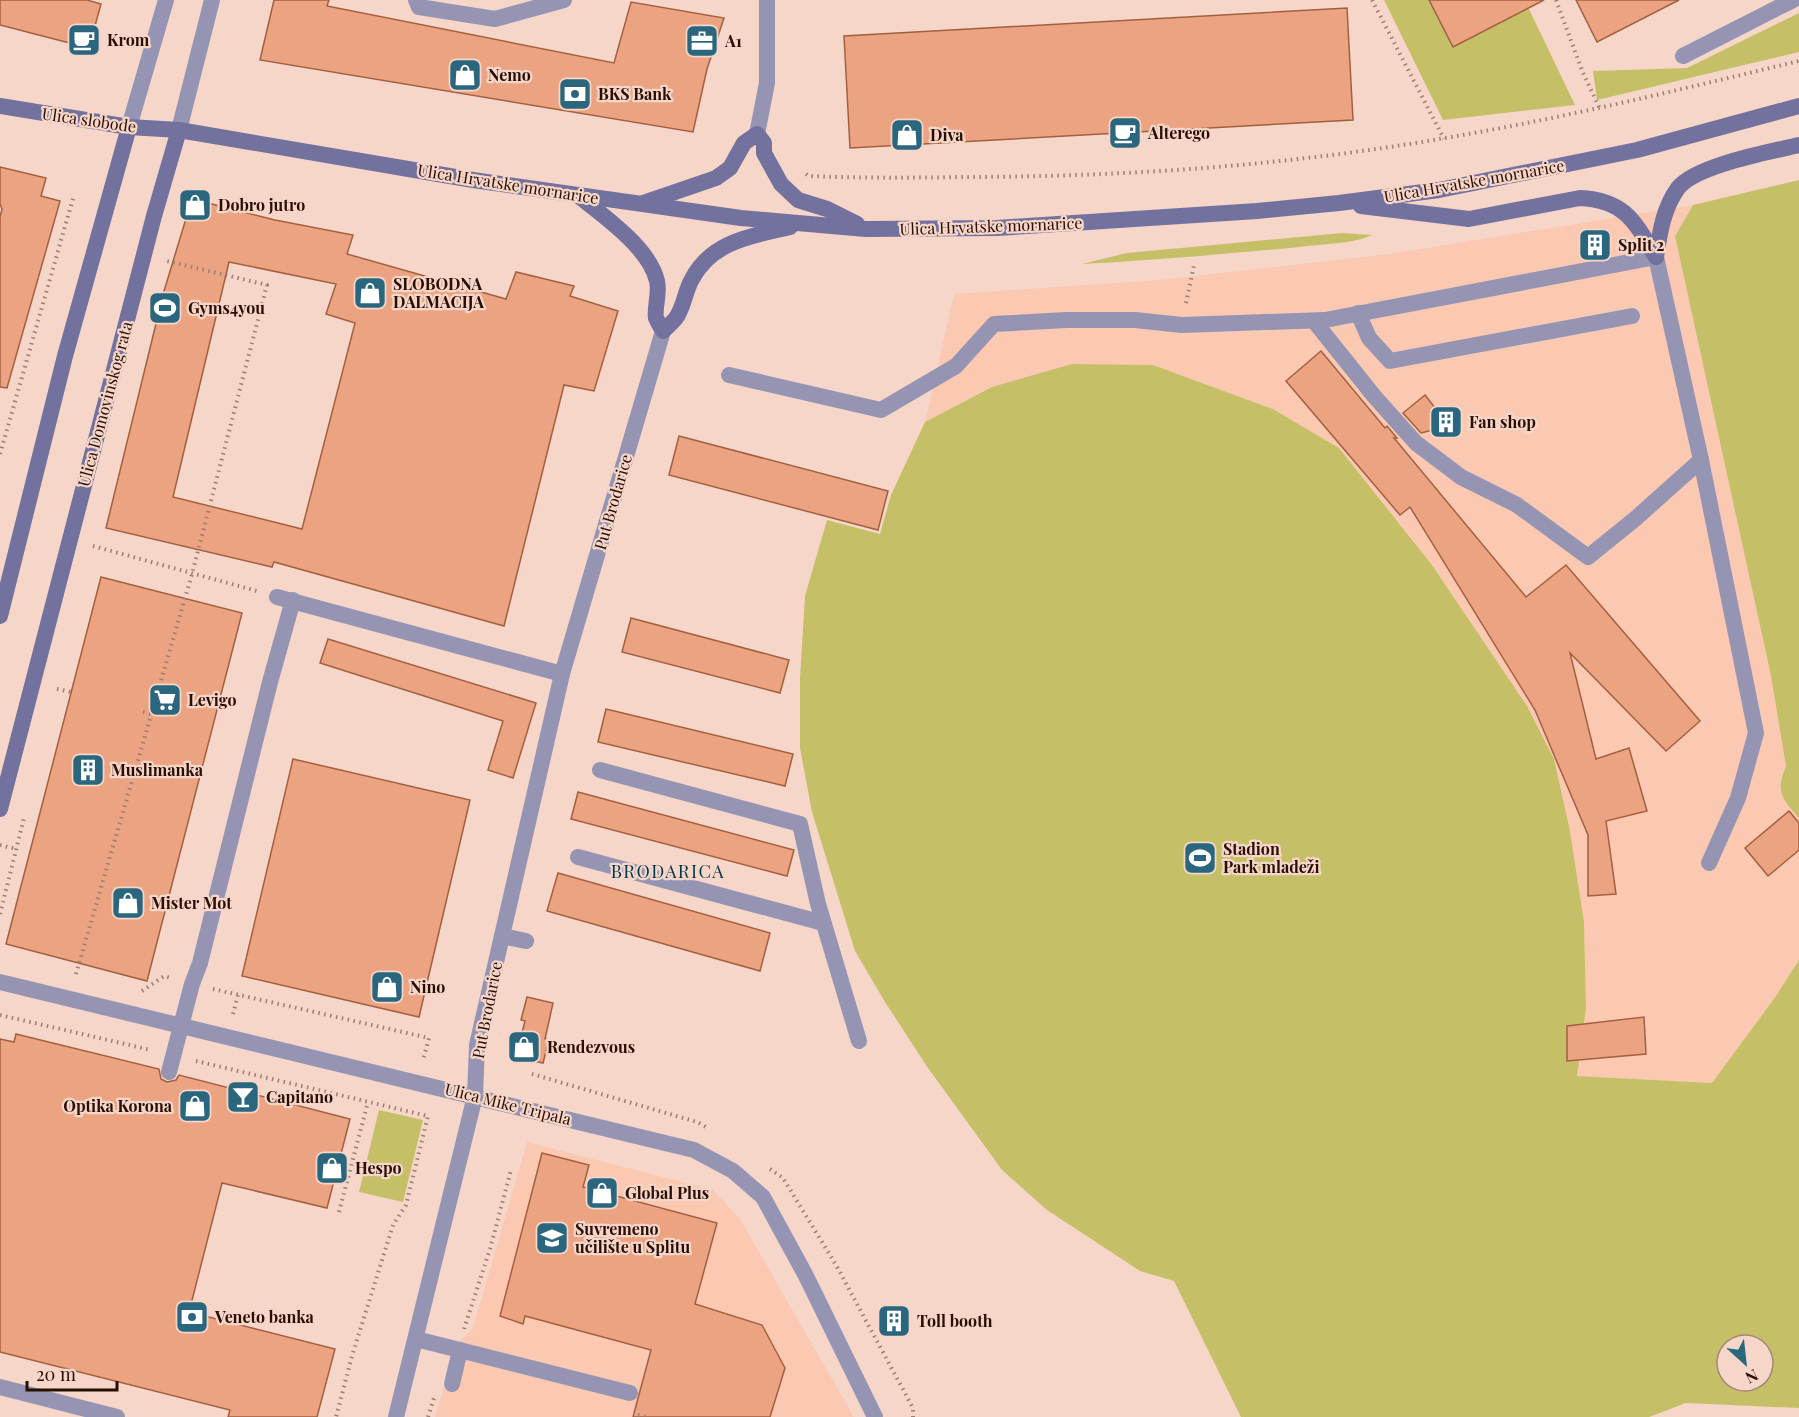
<svg xmlns="http://www.w3.org/2000/svg" width="1799" height="1417" font-family="'Playfair Display',serif">
<style>
.built{fill:#fbc9b2}
.green{fill:#c5c068;fill-rule:evenodd}
.building{fill:#eca381;stroke:#a36040;stroke-width:1.5;fill-rule:evenodd}
.lines{fill:none;stroke-linecap:round;stroke-linejoin:round}
.path{stroke:#9b7f72;stroke-width:4;stroke-dasharray:1.5 4.5;stroke-linecap:butt}
.service{stroke:#9595b3;stroke-width:16}
.minor{stroke:#9595b3;stroke-width:16}
.tertiary{stroke:#9595b3;stroke-width:16}
.secondary{stroke:#73719d;stroke-width:16}
.labels{text-anchor:middle;stroke-width:4.5;stroke-linejoin:round;paint-order:stroke}
.poi-label{font-size:16px;font-weight:bold;fill:#280e03;stroke:#f5d6c8;text-anchor:start}
.street-label{font-size:16px;fill:#280e03;stroke:#f5d6c8}
.neighbourhood-label{font-size:18px;letter-spacing:1.5px;fill:#003647;stroke:#f5d6c8}
</style>
<rect width="100%" height="100%" fill="#f5d6c8"/>
<g class="built">
<polygon points="1693,205 1675,236 1771,676 1786,766 1780,779 1786,805 1799,818 1799,960 1776,996 1712,1083 1577,1076 1586,1008 1584,922 1570,831 1527,706 1432,565 1339,448 1273,409 1153,365 992,387 925,422 954,294 1160,280 1389,254"/>
<polygon points="527,1142 713,1190 740,1219 854,1417 435,1417 456,1345 473,1328"/>
</g>
<g class="green">
<polygon points="1384,0 1429,0 1453,46 1528,7 1575,105 1443,120"/>
<polygon points="1799,13 1799,52 1597,100 1593,71 1687,68"/>
<path d="M 1799,180 L 1799,818 C 1782,800 1775,790 1786,766 L 1771,676 L 1675,236 L 1693,205 Z"/>
<path d="M 1342,233 L 1372,235 C 1354,244 1320,244 1299,247 C 1227,254 1155,260 1082,264 L 1127,253 Z"/>
<path d="M 1072,364 L 1153,365 L 1273,409 L 1339,448 L 1432,565 L 1527,706 L 1554,759 L 1570,831 L 1584,922 L 1586,1008 L 1577,1076 L 1712,1083 L 1776,996 L 1799,960 L 1799,1408 L 1686,1403 L 1649,1417 L 1241,1417 L 1174,1281 L 1140,1271 L 1047,1210 L 1002,1170 L 928,1068 L 885,1002 L 855,951 L 812,812 L 800,748 L 800,678 L 805,596 L 827,520 L 880,534 L 891,495 L 925,422 L 992,387 ZM 1727,1345 L 1763,1345 L 1763,1381 L 1727,1381 Z"/>
<polygon points="379,1110 423,1120 403,1202 359,1192"/>
</g>
<g class="building">
<polygon points="0,0 87,0 101,4 89,48 0,25"/>
<polygon points="274,0 329,0 327,6 614,63 631,2 724,18 707,69 693,132 260,60"/>
<polygon points="1429,0 1544,0 1453,47"/>
<polygon points="1576,0 1679,0 1597,42"/>
<polygon points="1347,8 1353,120 850,148 844,36"/>
<polygon points="0,167 46,178 41,196 60,201 7,388 0,387 0,217 2,209 0,204"/>
<path d="M 192,199 L 275,220 L 353,235 L 347,254 L 506,299 L 516,272 L 574,286 L 570,296 L 618,311 L 594,391 L 564,385 L 504,626 L 274,562 L 272,567 L 106,528 L 164,291 ZM 229,262 L 336,284 L 326,314 L 355,323 L 302,529 L 173,497 Z"/>
<polygon points="1321,351 1385,428 1387,426 1397,438 1394,438 1526,597 1566,565 1700,721 1666,751 1570,653 1596,759 1629,748 1647,811 1606,821 1616,894 1588,896 1588,835 1535,710 1410,507 1400,515 1286,381"/>
<polygon points="1425,395 1449,426 1421,433 1403,413"/>
<polygon points="679,436 888,491 878,530 669,475"/>
<polygon points="101,577 242,613 147,981 6,944"/>
<polygon points="631,618 789,660 780,693 622,652"/>
<polygon points="328,639 536,703 513,778 488,770 503,721 320,663"/>
<polygon points="606,709 793,754 785,786 598,742"/>
<polygon points="293,759 470,800 419,1017 242,976"/>
<polygon points="578,792 794,850 787,876 571,819"/>
<polygon points="1789,811 1799,823 1799,850 1768,876 1745,848"/>
<polygon points="558,873 770,933 760,971 547,911"/>
<polygon points="527,997 553,1003 545,1039 549,1040 543,1063 516,1057 525,1021 521,1020"/>
<polygon points="1644,1017 1646,1054 1567,1061 1567,1026"/>
<polygon points="16,1034 159,1069 161,1079 167,1082 176,1080 179,1075 350,1119 327,1208 222,1183 189,1312 335,1349 317,1417 228,1417 230,1410 0,1352 0,1039 14,1042"/>
<polygon points="542,1153 589,1165 583,1187 717,1223 695,1304 762,1325 785,1368 770,1417 633,1417 651,1350 525,1316 523,1324 500,1316"/>
</g>
<g class="lines">
<g class="path">
<polyline points="1372,0 1444,139"/>
<polyline points="1556,0 1583,73 1600,109"/>
<path d="M 806,174 L 809,176 C 859,178 909,178 960,177 C 1122,177 1285,166 1445,138 C 1565,118 1682,89 1799,61"/>
<polyline points="1186,303 1194,265"/>
<polyline points="0,454 74,195"/>
<polyline points="93,546 257,591"/>
<polyline points="57,689 71,692"/>
<polyline points="143,712 151,714"/>
<polyline points="0,845 16,849"/>
<polyline points="0,914 24,818"/>
<polyline points="76,974 192,574 267,285 167,261"/>
<polyline points="213,989 429,1038 423,1060"/>
<polyline points="142,991 164,976 171,978"/>
<polyline points="233,1014 238,995"/>
<polyline points="0,1015 151,1050"/>
<polyline points="196,1061 428,1116 406,1205 393,1225 352,1356 336,1417"/>
<polyline points="532,1074 697,1122 706,1127"/>
<polyline points="770,1169 783,1178 836,1265 913,1408 913,1417"/>
<polyline points="339,1212 368,1102"/>
<polyline points="464,1329 490,1249 511,1170"/>
<polyline points="638,1415 647,1417"/>
<polyline points="428,1417 434,1398"/>
</g>
<g class="service">
<polyline points="416,0 419,7 495,19 564,0"/>
<polyline points="1683,56 1793,0"/>
<polyline points="1358,313 1369,338 1390,361 1632,316"/>
<polyline points="1314,321 1374,396 1416,443 1461,477 1517,505 1588,557 1635,519 1701,460"/>
<polyline points="729,375 881,410 956,366 994,324 1067,320 1135,320 1182,325 1325,320 1656,257"/>
<polyline points="277,597 562,674"/>
<polyline points="600,770 800,824 818,904 859,1041"/>
<polyline points="578,857 823,923"/>
<polyline points="502,936 526,941"/>
<polyline points="169,1072 192,984 200,963 270,682 293,600"/>
<polyline points="416,1339 630,1393"/>
<polyline points="452,1384 460,1350"/>
</g>
<g class="minor">
<polyline points="757,134 767,83 767,0"/>
<polyline points="1656,257 1701,460 1756,733 1738,798 1709,863"/>
<polyline points="0,982 694,1150 733,1171 763,1197 806,1276 875,1417"/>
<polyline points="0,1387 117,1417"/>
<polyline points="396,1417 475,1096 477,1045 562,674 663,331"/>
</g>
<g class="tertiary">
<polyline points="129,127 166,0"/>
<polyline points="179,130 212,0"/>
</g>
<g class="secondary">
<polyline points="0,106 129,127 179,130 473,180 741,218 866,229 997,228 1257,211 1339,203 1439,190 1637,150 1799,106"/>
<path d="M 579,196 C 604,217 649,247 657,281 C 660,293 654,309 656,318 C 658,323 661,327 663,331 C 667,327 673,322 676,318 C 684,307 685,291 692,279 C 712,241 752,236 790,227"/>
<polyline points="643,203 716,178 730,168 744,143 757,134 764,143 764,153 781,184 798,200 827,209 857,224"/>
<path d="M 1361,206 L 1469,219 L 1580,198 C 1625,200 1635,222 1656,257"/>
<path d="M 1656,257 C 1660,232 1663,209 1678,188 C 1696,165 1770,152 1799,145"/>
<polyline points="0,616 65,356 129,127"/>
<polyline points="0,809 154,216 179,130"/>
</g>
</g>
<defs>
<symbol id="cafe-square" viewBox="-11 -11 22 22"><rect x="-9" y="-9" width="18" height="18" rx="4" fill="#2a677e" stroke="#f5d6c8"/><path d="M-5.5-4.5H6V0H3Q3 3.5 0 3.5H-2.5Q-5.5 3.5-5.5 0ZM3-3.2v2h1.7v-2ZM-6 4.5H4V6H-6Z" fill="#fff"/></symbol>
<symbol id="office-square" viewBox="-11 -11 22 22"><rect x="-9" y="-9" width="18" height="18" rx="4" fill="#2a677e" stroke="#f5d6c8"/><path d="M-6-3h4V-5.5h4V-3h4V5H-6ZM-1-4.5V-3h2v-1.5ZM-6 0V1H6V0Z" fill="#fff"/></symbol>
<symbol id="shop-square" viewBox="-11 -11 22 22"><rect x="-9" y="-9" width="18" height="18" rx="4" fill="#2a677e" stroke="#f5d6c8"/><path d="M-5-2.5h2.3a2.7 3.5 0 0 1 5.4 0H5L5.5 6h-11ZM-1.5-2.5h3a1.5 2.3 0 0 0-3 0Z" fill="#fff"/></symbol>
<symbol id="bank-square" viewBox="-11 -11 22 22"><rect x="-9" y="-9" width="18" height="18" rx="4" fill="#2a677e" stroke="#f5d6c8"/><path d="M-6-4H6V4H-6ZM0-2.3a2.3 2.3 0 1 0 0 4.6a2.3 2.3 0 1 0 0-4.6Z" fill="#fff"/></symbol>
<symbol id="building-square" viewBox="-11 -11 22 22"><rect x="-9" y="-9" width="18" height="18" rx="4" fill="#2a677e" stroke="#f5d6c8"/><path d="M-4-6H4V6H1V3H-1V6H-4ZM-2.5-4.3h1.7v1.8h-1.7ZM.8-4.3h1.7v1.8H.8ZM-2.5-1h1.7V.8h-1.7ZM.8-1h1.7V.8H.8Z" fill="#fff"/></symbol>
<symbol id="stadium-square" viewBox="-11 -11 22 22"><rect x="-9" y="-9" width="18" height="18" rx="4" fill="#2a677e" stroke="#f5d6c8"/><path d="M0-5a6.5 5 0 1 0 0 10a6.5 5 0 1 0 0-10ZM-3.5-1.8h7v3.6h-7Z" fill="#fff"/></symbol>
<symbol id="supermarket-square" viewBox="-11 -11 22 22"><rect x="-9" y="-9" width="18" height="18" rx="4" fill="#2a677e" stroke="#f5d6c8"/><path d="M-6-5.5h2.5l.6 2H6L4.5 2H-2.5L-4.4-4H-6ZM-1.5 3.2a1.3 1.3 0 1 0 .1 0ZM3 3.2a1.3 1.3 0 1 0 .1 0Z" fill="#fff"/></symbol>
<symbol id="bar-square" viewBox="-11 -11 22 22"><rect x="-9" y="-9" width="18" height="18" rx="4" fill="#2a677e" stroke="#f5d6c8"/><path d="M-6-5H6L.8 .8V4.5H3.5V6h-7V4.5H-.8V.8Z" fill="#fff"/></symbol>
<symbol id="university-square" viewBox="-11 -11 22 22"><rect x="-9" y="-9" width="18" height="18" rx="4" fill="#2a677e" stroke="#f5d6c8"/><path d="M0-5L7-2L0 1L-7-2ZM-4 1L0 2.5L4 1V4Q0 6-4 4Z" fill="#fff"/></symbol>
</defs>
<g fill-rule="evenodd">
<use href="#cafe-square" x="65" y="21" width="38" height="38"/>
<use href="#office-square" x="683" y="22" width="38" height="38"/>
<use href="#shop-square" x="446" y="56" width="38" height="38"/>
<use href="#bank-square" x="556" y="75" width="38" height="38"/>
<use href="#cafe-square" x="1106" y="114" width="38" height="38"/>
<use href="#shop-square" x="888" y="116" width="38" height="38"/>
<use href="#shop-square" x="176" y="186" width="38" height="38"/>
<use href="#building-square" x="1576" y="226" width="38" height="38"/>
<use href="#shop-square" x="351" y="274" width="38" height="38"/>
<use href="#stadium-square" x="146" y="289" width="38" height="38"/>
<use href="#building-square" x="1427" y="403" width="38" height="38"/>
<use href="#supermarket-square" x="146" y="681" width="38" height="38"/>
<use href="#building-square" x="69" y="751" width="38" height="38"/>
<use href="#stadium-square" x="1181" y="839" width="38" height="38"/>
<use href="#shop-square" x="109" y="884" width="38" height="38"/>
<use href="#shop-square" x="368" y="968" width="38" height="38"/>
<use href="#shop-square" x="505" y="1028" width="38" height="38"/>
<use href="#bar-square" x="224" y="1078" width="38" height="38"/>
<use href="#shop-square" x="176" y="1087" width="38" height="38"/>
<use href="#shop-square" x="313" y="1149" width="38" height="38"/>
<use href="#shop-square" x="583" y="1174" width="38" height="38"/>
<use href="#university-square" x="533" y="1219" width="38" height="38"/>
<use href="#bank-square" x="173" y="1298" width="38" height="38"/>
<use href="#building-square" x="875" y="1302" width="38" height="38"/>
</g>
<g class="labels">
<g class="poi-label">
<text x="107" y="46">Krom</text>
<text x="725" y="47">A1</text>
<text x="488" y="81">Nemo</text>
<text x="598" y="100">BKS Bank</text>
<text x="1148" y="139">Alterego</text>
<text x="930" y="141">Diva</text>
<text x="218" y="211">Dobro jutro</text>
<text x="1618" y="251">Split 2</text>
<text x="393" y="290">SLOBODNA<tspan x="393" dy="18">DALMACIJA</tspan></text>
<text x="188" y="314">Gyms4you</text>
<text x="1469" y="428">Fan shop</text>
<text x="188" y="706">Levigo</text>
<text x="111" y="776">Muslimanka</text>
<text x="1223" y="855">Stadion<tspan x="1223" dy="18">Park mladeži</tspan></text>
<text x="151" y="909">Mister Mot</text>
<text x="410" y="993">Nino</text>
<text x="547" y="1053">Rendezvous</text>
<text x="266" y="1103">Capitano</text>
<text x="172" y="1112" text-anchor="end">Optika Korona</text>
<text x="355" y="1174">Hespo</text>
<text x="625" y="1199">Global Plus</text>
<text x="575" y="1235">Suvremeno<tspan x="575" dy="18">učilište u Splitu</tspan></text>
<text x="215" y="1323">Veneto banka</text>
<text x="917" y="1327">Toll booth</text>
</g>
<g class="street-label">
<text transform="translate(89 120) rotate(8)" y="6">Ulica slobode</text>
<text transform="translate(1474 181) rotate(-10)" y="6">Ulica Hrvatske mornarice</text>
<text transform="translate(508 184) rotate(9)" y="6">Ulica Hrvatske mornarice</text>
<text transform="translate(991 226) rotate(-2)" y="6">Ulica Hrvatske mornarice</text>
<text transform="translate(105 404) rotate(-75)" y="6">Ulica Domovinskog rata</text>
<text transform="translate(613 502) rotate(-74)" y="6">Put Brodarice</text>
<text transform="translate(487 1010) rotate(-79)" y="6">Put Brodarice</text>
<text transform="translate(508 1104) rotate(14)" y="6">Ulica Mike Tripala</text>
</g>
<g class="neighbourhood-label">
<text x="668" y="878">BRODARICA</text>
</g>
</g>
<g transform="translate(1745 1363) rotate(153)"><circle r="28" fill="#f5d6c8" stroke="#a38679" stroke-width="1.5"/>
<path d="M0-4.5L10 22L0 15L-10 22Z" fill="#2a677e"/>
<text y="-9" font-size="16" font-weight="bold" text-anchor="middle" fill="#280e03">N</text>
</g>
<path d="M27 1381v9h90v-9" fill="none" stroke="#280e03" stroke-width="3"/>
<text x="36" y="1381" font-size="18" fill="#280e03" stroke="#f5d6c8" stroke-width="4.5" paint-order="stroke">20 m</text>
</svg>
